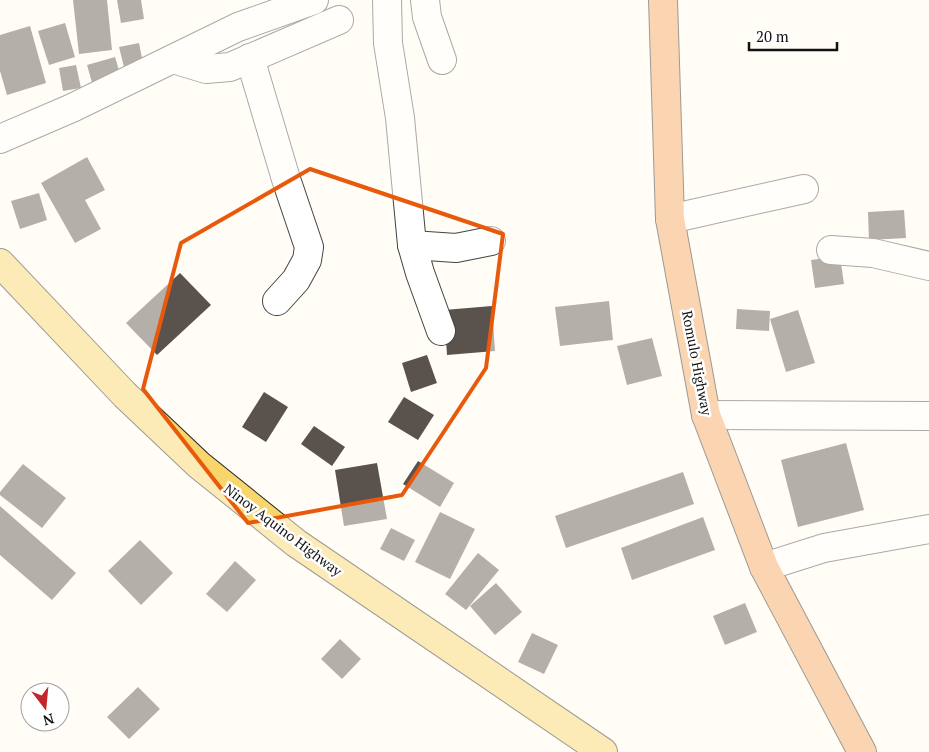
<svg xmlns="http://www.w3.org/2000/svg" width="929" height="752" font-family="'PT Serif',serif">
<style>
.building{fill:#5a524d}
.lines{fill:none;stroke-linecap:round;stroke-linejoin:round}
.minor-casing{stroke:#444;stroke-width:30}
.major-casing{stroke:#222;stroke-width:30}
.highway-casing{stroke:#222;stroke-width:30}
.minor{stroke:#fff;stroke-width:28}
.major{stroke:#f9d66b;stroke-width:28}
.highway{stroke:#f5a25d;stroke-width:28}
.marked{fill:none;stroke:#e8590c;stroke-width:4;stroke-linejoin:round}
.labels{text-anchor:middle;stroke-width:5;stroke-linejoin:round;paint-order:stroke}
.street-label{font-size:14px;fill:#111;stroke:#fff}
</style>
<rect width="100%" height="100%" fill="#fffdf5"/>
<g class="building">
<polygon points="73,0 107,0 112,50 79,54"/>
<polygon points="117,0 141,0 144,19 121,23"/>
<polygon points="65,23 75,57 49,65 38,31"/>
<polygon points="30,26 46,83 7,95 0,71 0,35"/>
<polygon points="139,43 143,63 124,67 119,47"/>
<polygon points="115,57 121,77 93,86 87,65"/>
<polygon points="76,65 81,88 63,91 59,68"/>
<polygon points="87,157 105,190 85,200 101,229 75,243 41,183"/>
<polygon points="39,193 47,220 20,229 11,201"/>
<polygon points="904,210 906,238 869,240 868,212"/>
<polygon points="840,256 844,284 815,288 811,260"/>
<polygon points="180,273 211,305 157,355 126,323"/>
<polygon points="609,301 613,340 560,346 555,307"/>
<polygon points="492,306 495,351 447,355 444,310"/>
<polygon points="737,309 770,311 769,331 736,329"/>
<polygon points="798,310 815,363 786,372 770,319"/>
<polygon points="652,338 662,376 627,385 617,346"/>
<polygon points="427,355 437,383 411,392 402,363"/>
<polygon points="264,392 288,407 266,442 242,427"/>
<polygon points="404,397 434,415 418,440 388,422"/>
<polygon points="314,426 345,447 332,466 301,444"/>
<polygon points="846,443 864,510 798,527 781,460"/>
<polygon points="418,461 454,483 440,507 403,484"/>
<polygon points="377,463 387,519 344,526 335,470"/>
<polygon points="23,464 66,498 42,528 0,495 0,492"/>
<polygon points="683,472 694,504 566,548 555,516"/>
<polygon points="0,506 76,573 52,600 0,555"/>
<polygon points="440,512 475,529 450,579 415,562"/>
<polygon points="703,517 715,550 632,580 621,548"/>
<polygon points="391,528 415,540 404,561 380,549"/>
<polygon points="140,540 173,573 141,605 108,571"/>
<polygon points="478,553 499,570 466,610 445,594"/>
<polygon points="235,561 256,580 227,612 206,594"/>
<polygon points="496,583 522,612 495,635 470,606"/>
<polygon points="745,603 757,632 725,645 713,616"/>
<polygon points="532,633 558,645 544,674 518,662"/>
<polygon points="340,639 361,659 342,679 321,659"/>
<polygon points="138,687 160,709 129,739 107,717"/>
</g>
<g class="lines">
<defs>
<g id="minor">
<polyline points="387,0 388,43 400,118 412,245 420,273 441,331"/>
<polyline points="425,0 427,17 442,60"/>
<polyline points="250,58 286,179 309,247 307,260 296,280 277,301"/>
<polyline points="173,59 206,69 230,67 339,20"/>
<polyline points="0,139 72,108 238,27 314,0"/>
<polyline points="670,219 804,189"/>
<polyline points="412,245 456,248 491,241"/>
<polyline points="831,250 873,253 929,266"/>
<polyline points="706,415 929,416"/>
<polyline points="764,567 824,548 929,529"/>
</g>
<polyline id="major" points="0,263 125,395 199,465 296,543 603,752"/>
<polyline id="highway" points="663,0 670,219 706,415 764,567 862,752"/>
</defs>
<use href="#minor" class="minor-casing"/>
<use href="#major" class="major-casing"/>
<use href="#highway" class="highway-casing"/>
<use href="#minor" class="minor"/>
<use href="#major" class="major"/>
<use href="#highway" class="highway"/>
</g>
<path d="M0 0H929V752H0ZM 310,169 L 503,234 L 486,368 L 402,495 L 248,523 L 143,389 L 181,243 Z" fill="#fffdf5" fill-opacity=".55" fill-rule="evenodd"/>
<path class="marked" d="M 310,169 L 503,234 L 486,368 L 402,495 L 248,523 L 143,389 L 181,243 Z"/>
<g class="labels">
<g class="street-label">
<text transform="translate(697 363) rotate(79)" y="5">Romulo Highway</text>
<text transform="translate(283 530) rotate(37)" y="5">Ninoy Aquino Highway</text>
</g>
</g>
<g transform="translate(45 707) rotate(164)"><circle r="24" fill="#ffffff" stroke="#a0a0a0"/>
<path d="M0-4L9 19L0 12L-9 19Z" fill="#c4262e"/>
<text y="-8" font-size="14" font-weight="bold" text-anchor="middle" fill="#111111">N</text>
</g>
<path d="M749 42v8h88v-8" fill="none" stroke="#111111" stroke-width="2.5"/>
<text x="756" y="42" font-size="15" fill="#111111" stroke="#ffffff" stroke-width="4" paint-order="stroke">20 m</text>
</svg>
